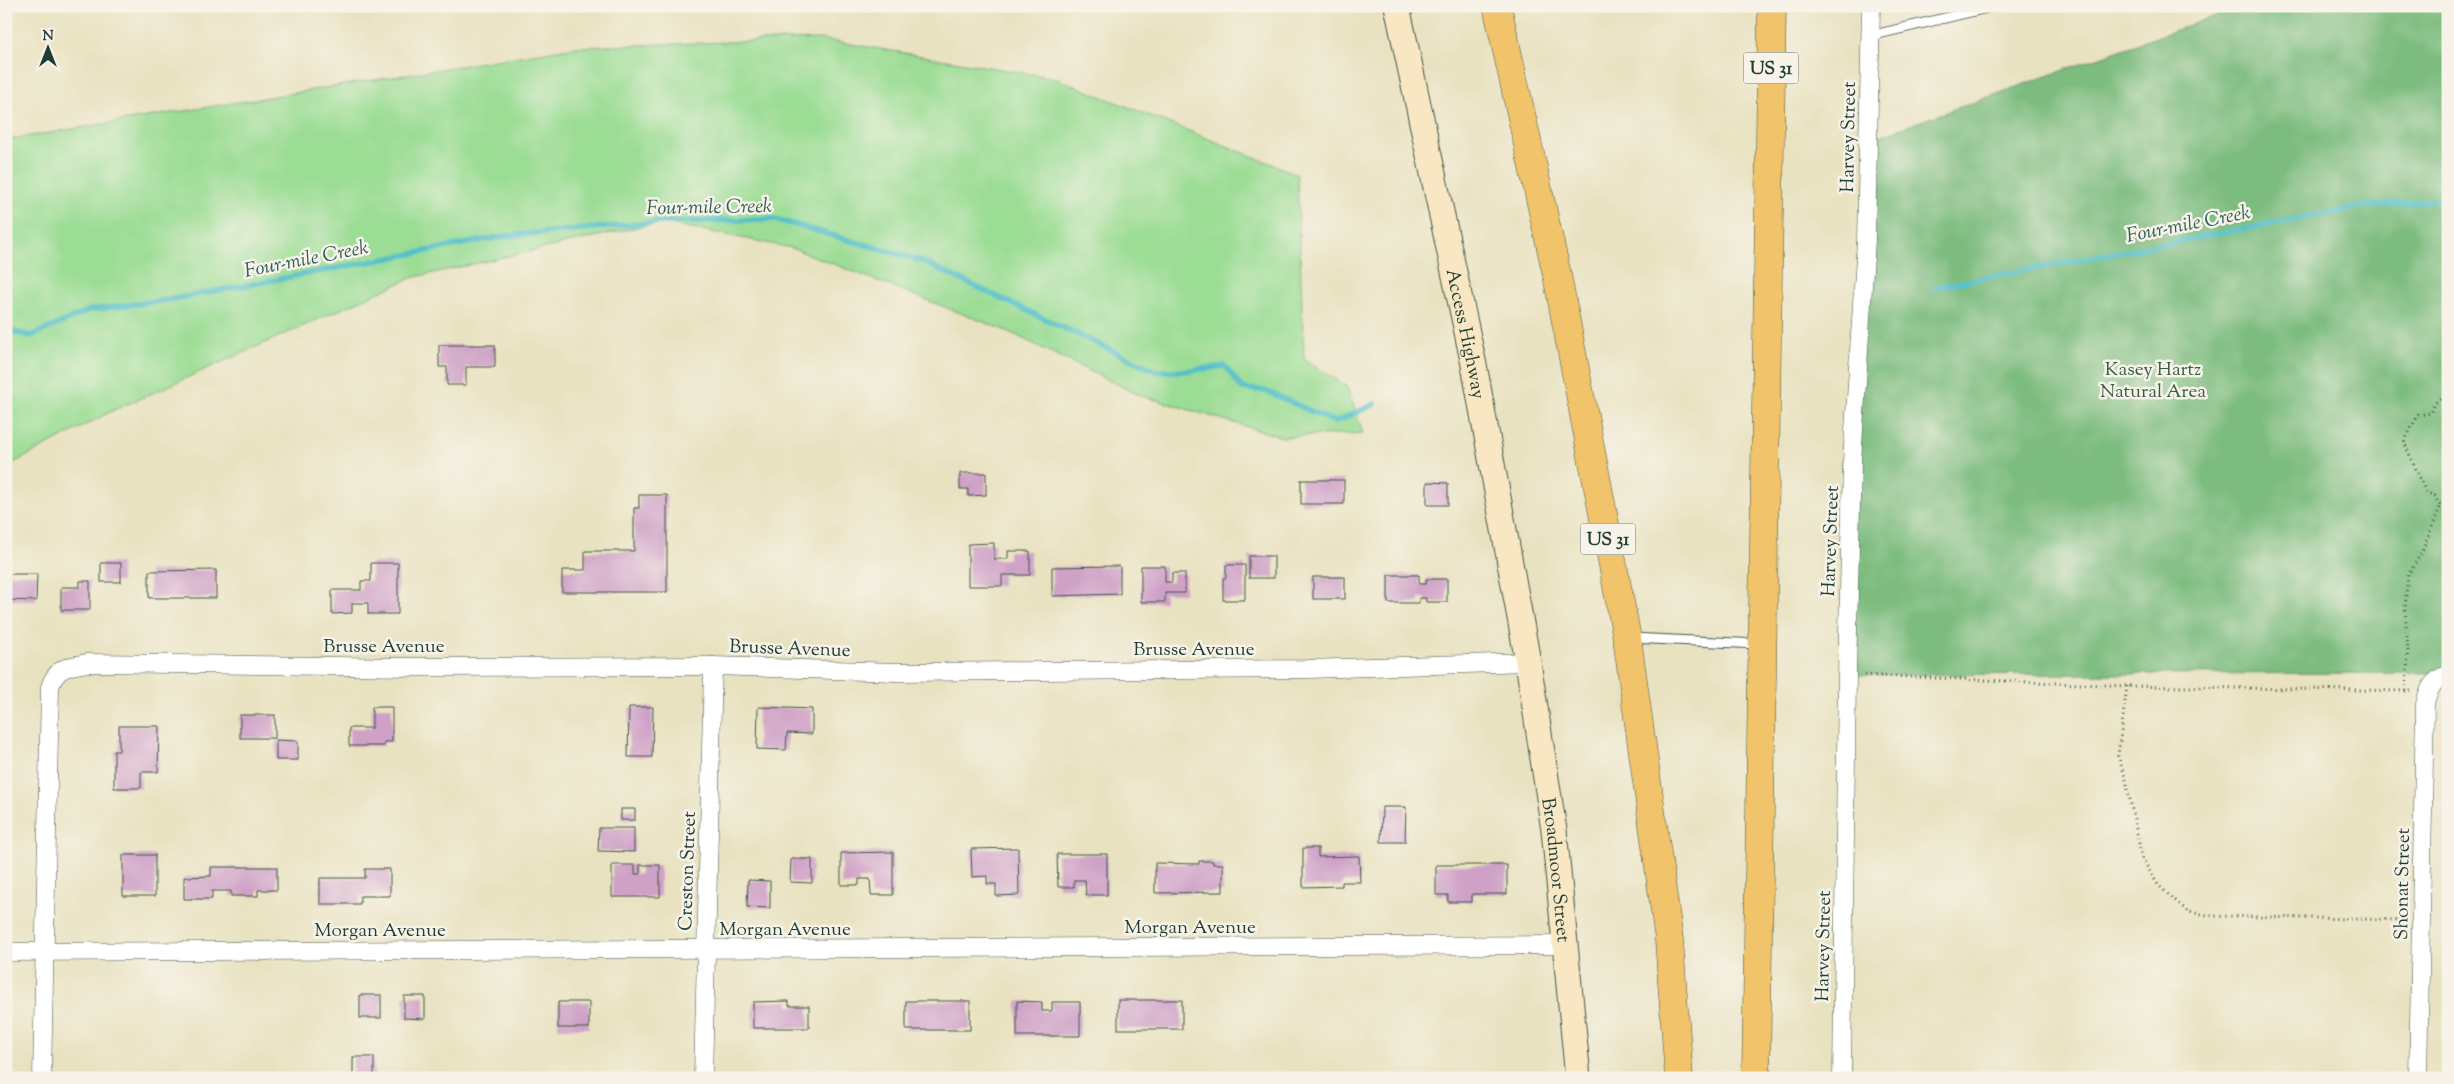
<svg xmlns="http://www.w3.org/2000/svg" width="2454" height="1084" font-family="'Sorts Mill Goudy',serif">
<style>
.green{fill:#9bdd94;stroke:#5d8d64}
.forest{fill:#7cbc7e;stroke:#4e7c59}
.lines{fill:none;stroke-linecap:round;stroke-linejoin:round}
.stream{stroke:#52c0c8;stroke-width:5.5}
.building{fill:#cfa1c7}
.lane-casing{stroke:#3d5649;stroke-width:11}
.street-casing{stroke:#3d5649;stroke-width:19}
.secondary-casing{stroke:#3d5649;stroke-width:27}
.highway-casing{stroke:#3d5649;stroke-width:29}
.path{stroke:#3d5649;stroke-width:3;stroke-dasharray:1 4;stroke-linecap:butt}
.lane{stroke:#fff;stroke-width:9}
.street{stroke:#fff;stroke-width:18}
.secondary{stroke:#f9e7c3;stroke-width:25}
.highway{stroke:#f1c36a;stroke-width:28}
.labels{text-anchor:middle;stroke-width:5;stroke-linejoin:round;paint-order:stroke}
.shield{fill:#f7f3e8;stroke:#60746a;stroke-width:1}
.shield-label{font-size:18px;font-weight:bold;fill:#1f3d34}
.street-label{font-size:19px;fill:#1f3d34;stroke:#f7f3e8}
.park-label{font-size:19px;fill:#385d47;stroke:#f7f3e8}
.water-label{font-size:20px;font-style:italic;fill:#2c5e59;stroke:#f7f3e8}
</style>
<rect width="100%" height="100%" fill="#f7f3e8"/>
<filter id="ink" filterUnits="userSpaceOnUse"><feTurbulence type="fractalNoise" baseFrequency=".02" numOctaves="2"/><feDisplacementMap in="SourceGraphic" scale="10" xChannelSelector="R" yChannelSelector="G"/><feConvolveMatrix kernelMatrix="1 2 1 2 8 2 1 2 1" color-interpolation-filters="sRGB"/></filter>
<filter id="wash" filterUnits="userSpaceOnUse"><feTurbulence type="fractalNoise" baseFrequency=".0096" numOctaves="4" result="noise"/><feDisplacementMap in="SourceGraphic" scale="20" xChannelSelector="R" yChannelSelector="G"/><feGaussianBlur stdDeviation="1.12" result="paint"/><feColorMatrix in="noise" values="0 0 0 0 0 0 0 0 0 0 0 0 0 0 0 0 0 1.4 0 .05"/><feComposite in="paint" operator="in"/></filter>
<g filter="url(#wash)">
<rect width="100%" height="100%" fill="#e9e2c1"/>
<polygon class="green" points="820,39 1055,78 1297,174 1304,359 1347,387 1363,433 1282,437 1139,395 1007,331 792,248 661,222 411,278 112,411 6,467 6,140 576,47"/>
<polygon class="forest" points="2243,6 2448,6 2448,673 1847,675 1868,140"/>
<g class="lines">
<g class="stream">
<polyline points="1935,287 2366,206 2448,199"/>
<polyline points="6,330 31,336 90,310 174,299 505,236 661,222 775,219 919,260 1156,371 1185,371 1225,366 1242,388 1266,391 1335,422 1375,404"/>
</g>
</g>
<g id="blocks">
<g class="building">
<polygon points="439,345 495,345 495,367 466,367 466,385 447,385 447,367 439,367"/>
<polygon points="960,473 986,473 986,495 968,496 968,489 960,489"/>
<rect x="1301" y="480" width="43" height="24"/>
<polygon points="1427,482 1448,483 1448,505 1427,505"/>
<polygon points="639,495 667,495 667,592 562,592 562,570 585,570 585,551 634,551 634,508 639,508"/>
<polygon points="994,543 994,559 1008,559 1008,551 1030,551 1030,575 1002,575 1002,586 968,586 968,544"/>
<rect x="1249" y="556" width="25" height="22"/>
<rect x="101" y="563" width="20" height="19"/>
<polygon points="371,563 398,563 398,614 368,614 368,603 352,603 352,613 332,614 332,590 361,590 361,581 371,581"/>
<polygon points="1226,565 1245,565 1245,600 1223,600 1223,578 1226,578"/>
<polygon points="1120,566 1120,594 1052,596 1052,567"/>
<polygon points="1141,566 1165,566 1165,582 1172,582 1172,573 1185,573 1185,593 1165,593 1165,602 1141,602"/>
<polygon points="216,570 216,598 149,598 149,571"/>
<polygon points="6,574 37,574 36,601 6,600"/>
<polygon points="1388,575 1419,575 1419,584 1426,584 1426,579 1447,579 1447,602 1426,602 1426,598 1419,598 1419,603 1388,603"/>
<rect x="1313" y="577" width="32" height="22"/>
<polygon points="80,581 90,581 90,610 61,610 61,587 80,587"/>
<polygon points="372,707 392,707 392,742 384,742 384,746 349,746 349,728 372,728"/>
<polygon points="629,707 653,707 652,757 628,757"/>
<polygon points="758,707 812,709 812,734 787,733 786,750 757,749"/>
<rect x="240" y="715" width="35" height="23"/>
<polygon points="119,726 159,726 158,772 141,772 141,788 114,788 114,751 119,751"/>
<polygon points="276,740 298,741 298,760 276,760"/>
<polygon points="1382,807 1406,807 1405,842 1381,842"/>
<rect x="621" y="809" width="14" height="11"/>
<polygon points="599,828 634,828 634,852 598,851"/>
<polygon points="1018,848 1019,895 996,896 996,884 987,884 987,876 972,877 971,849"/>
<polygon points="1303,848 1318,848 1318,857 1359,856 1360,882 1342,882 1342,886 1303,887"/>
<polygon points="893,852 893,895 871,895 870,879 859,879 859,885 841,885 841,853"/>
<polygon points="1057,854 1107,854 1107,895 1086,895 1085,880 1074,880 1074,887 1058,887"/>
<rect x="123" y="855" width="32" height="41"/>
<polygon points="791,859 812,859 812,883 790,882"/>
<polygon points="1199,861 1213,861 1213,864 1223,864 1223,892 1155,893 1155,863 1199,864"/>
<polygon points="612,865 635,865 635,874 640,874 640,865 660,865 660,897 612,897"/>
<polygon points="1436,865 1507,865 1507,894 1472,894 1472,902 1448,902 1448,895 1436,895"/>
<polygon points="211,867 277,867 277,890 258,890 258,896 231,896 231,891 212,891 212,899 184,899 184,877 211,876"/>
<polygon points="365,869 390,869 390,896 360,896 360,904 320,904 320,878 365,878"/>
<polygon points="748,880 770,881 770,908 747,907"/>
<rect x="360" y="995" width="21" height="23"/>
<polygon points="404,996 425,996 425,1019 404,1018"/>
<rect x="1118" y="1000" width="64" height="29"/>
<polygon points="789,1001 789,1006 809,1006 809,1028 753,1028 753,1002"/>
<rect x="906" y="1001" width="64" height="29"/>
<polygon points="1017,1001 1042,1002 1042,1011 1052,1011 1052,1002 1080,1002 1080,1036 1017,1036"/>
<rect x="558" y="1002" width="31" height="26"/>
<rect x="353" y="1057" width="21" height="21"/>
</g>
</g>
</g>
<g filter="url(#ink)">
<use href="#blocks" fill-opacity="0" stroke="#3d5649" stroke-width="1"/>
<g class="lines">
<defs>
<g id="lane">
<polyline points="1870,36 1995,6"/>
<polyline points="1630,638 1759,644"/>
</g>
<g id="street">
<polyline points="6,952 1565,945"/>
<path d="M 42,1078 L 50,687 C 56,667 69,666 88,663 L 418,667 L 713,666 L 896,672 L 1308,669 L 1528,662"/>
<polyline points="703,1078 713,666"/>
<polyline points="1842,1078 1847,675 1852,462 1866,240 1871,6"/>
<path d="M 2418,1078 L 2425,704 C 2428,690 2433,679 2448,675"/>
</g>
<g id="secondary">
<path id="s1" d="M 1397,6 L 1474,365 L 1528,662 L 1554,830 L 1578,1078"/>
</g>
<g id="highway">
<polyline points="1497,6 1557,275 1627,638 1669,940 1679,1078"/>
<polyline points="1756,1078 1772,6"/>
</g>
</defs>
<use href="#lane" class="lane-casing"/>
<use href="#street" class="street-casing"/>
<use href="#secondary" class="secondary-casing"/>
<use href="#highway" class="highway-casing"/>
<g class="path">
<polyline points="2448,392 2435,403 2431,413 2418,415 2404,442 2426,492 2435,496 2438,503 2441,505 2448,500"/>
<polyline points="1865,675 2127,686 2411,691"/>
<polyline points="2127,686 2118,756 2126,780 2142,858 2158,885 2188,912 2214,916 2405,920"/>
<polyline points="2406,691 2408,649 2405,608 2408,575 2422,552 2441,505"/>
</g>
<use href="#lane" class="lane"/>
<use href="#street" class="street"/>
<use href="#secondary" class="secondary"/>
<use href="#highway" class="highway"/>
</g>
</g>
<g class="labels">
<g class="shield">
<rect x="1743.5" y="52.5" width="55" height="31" rx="4"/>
<rect x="1580.5" y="523.5" width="55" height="31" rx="4"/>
</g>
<g class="shield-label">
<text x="1771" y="74">US 31</text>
<text x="1608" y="545">US 31</text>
</g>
<g class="street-label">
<text transform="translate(1847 137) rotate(-89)" y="7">Harvey Street</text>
<text dy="7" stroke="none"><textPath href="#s1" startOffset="335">Access Highway</textPath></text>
<text transform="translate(1829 541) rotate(-88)" y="7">Harvey Street</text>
<text x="384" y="652">Brusse Avenue</text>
<text transform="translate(790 647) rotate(2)" y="7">Brusse Avenue</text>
<text x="1194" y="655">Brusse Avenue</text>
<text dy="7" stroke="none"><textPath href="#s1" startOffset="879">Broadmoor Street</textPath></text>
<text transform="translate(686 871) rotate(-88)" y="7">Creston Street</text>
<text transform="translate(2401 884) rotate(-89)" y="7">Shonat Street</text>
<text x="1190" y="933">Morgan Avenue</text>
<text x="785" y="935">Morgan Avenue</text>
<text x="380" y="936">Morgan Avenue</text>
<text transform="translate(1822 946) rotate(-89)" y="7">Harvey Street</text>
</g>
<g class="park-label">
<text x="2153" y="375">Kasey Hartz<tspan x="2153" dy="22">Natural Area</tspan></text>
</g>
<g class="water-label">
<text transform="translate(709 206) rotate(-1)" y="7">Four-mile Creek</text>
<text transform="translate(2188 223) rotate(-11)" y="7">Four-mile Creek</text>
<text transform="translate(306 258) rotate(-11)" y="7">Four-mile Creek</text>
</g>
</g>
<rect width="2454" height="1084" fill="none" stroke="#f7f3e8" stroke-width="25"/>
<g transform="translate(48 48)" stroke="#f7f3e8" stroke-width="4" paint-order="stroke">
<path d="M0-4L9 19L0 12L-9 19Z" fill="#1f3d34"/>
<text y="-8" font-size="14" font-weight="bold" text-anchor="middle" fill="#1f3d34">N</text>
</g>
</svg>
